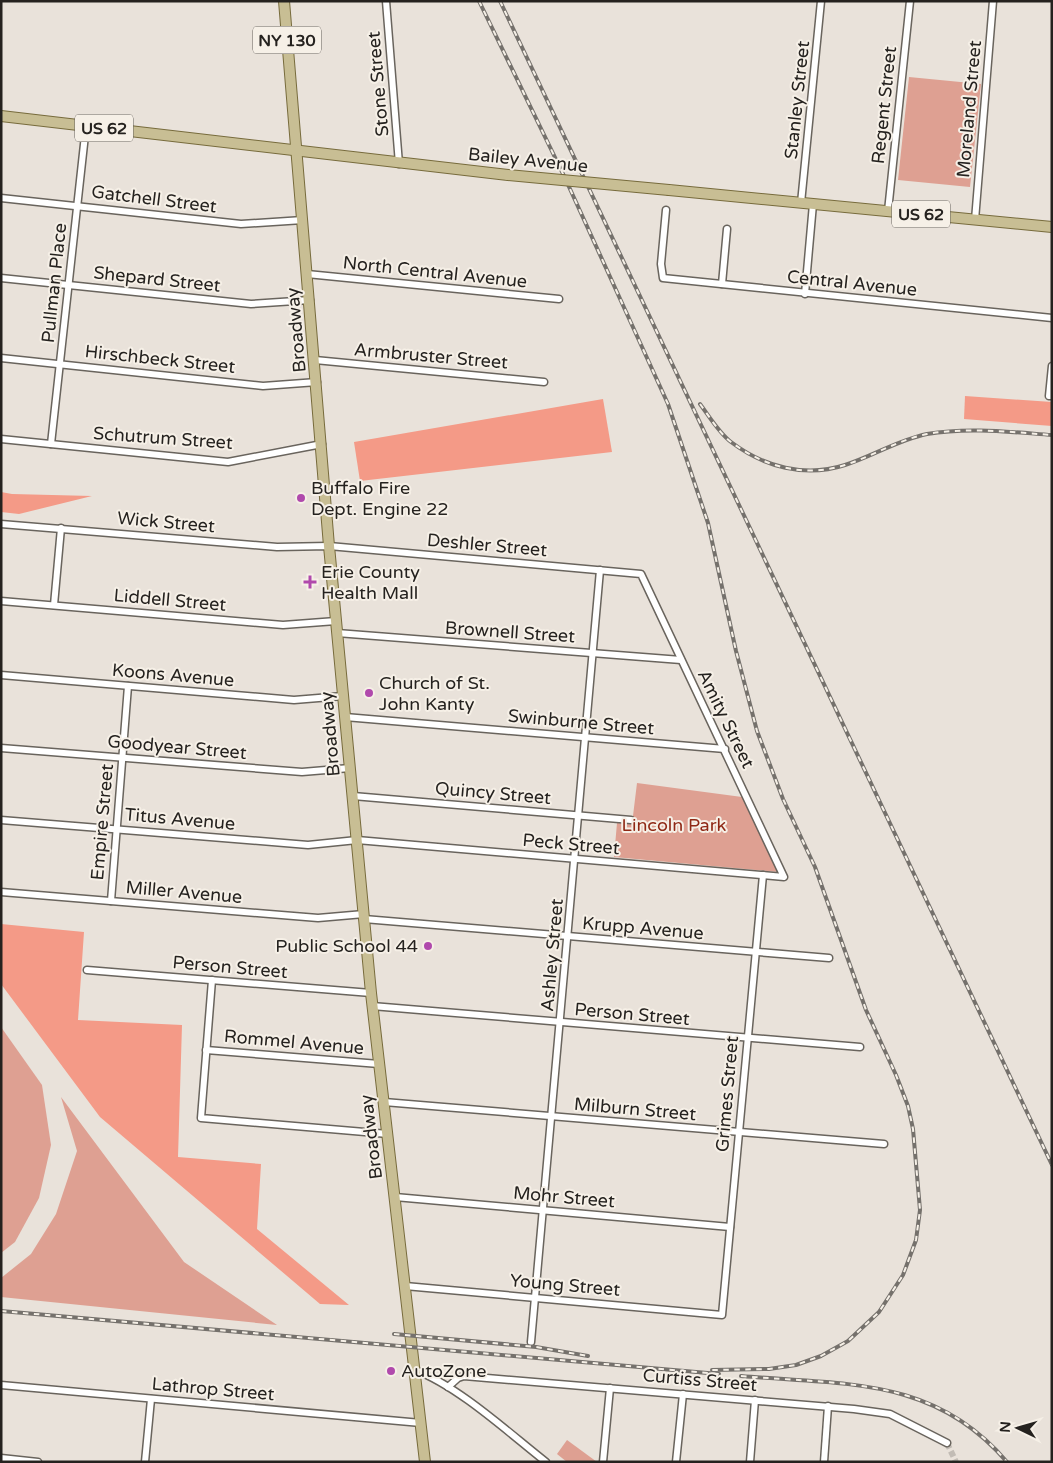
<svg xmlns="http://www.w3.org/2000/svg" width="1053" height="1463" font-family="'Varela Round',sans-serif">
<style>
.green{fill:#dea092}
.forest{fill:#f49a87}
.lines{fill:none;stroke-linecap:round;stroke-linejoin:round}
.street-tunnel{stroke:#c2bcb5;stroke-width:6;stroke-dasharray:6 3;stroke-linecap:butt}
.street-casing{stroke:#69645d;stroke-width:9}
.primary-casing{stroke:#776b3c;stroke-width:12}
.street{stroke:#fff;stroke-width:6}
.primary{stroke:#c8be94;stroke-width:10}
.rail-casing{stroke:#75716c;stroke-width:4}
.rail{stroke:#f6f0e7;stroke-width:2;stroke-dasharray:5.5;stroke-linecap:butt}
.primary-bridge-casing{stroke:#776b3c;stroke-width:12;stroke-linecap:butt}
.primary-bridge{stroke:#c8be94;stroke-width:10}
.poi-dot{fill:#b049ac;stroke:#f6f0e7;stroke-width:2}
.labels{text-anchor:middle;stroke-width:4;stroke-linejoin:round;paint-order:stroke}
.shield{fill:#f6f0e7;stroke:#64605b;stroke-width:1}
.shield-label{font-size:16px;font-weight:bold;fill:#25221f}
.street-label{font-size:18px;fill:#25221f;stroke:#f6f0e7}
.poi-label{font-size:18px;fill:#25221f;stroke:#f6f0e7;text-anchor:start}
.park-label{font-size:18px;fill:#8f2815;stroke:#f6f0e7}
</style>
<rect width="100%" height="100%" fill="#e9e2da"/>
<g class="green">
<polygon points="909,77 981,84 970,187 898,180"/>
<polygon points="637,783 742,797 779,872 614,857 617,823 632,824"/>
<polygon points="1,1027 42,1085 51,1145 39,1198 15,1242 1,1253"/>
<polygon points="61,1097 184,1262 277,1325 1,1297 1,1278 31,1254 56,1214 77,1151"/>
<polygon points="567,1440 597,1462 567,1462 557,1454"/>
</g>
<g class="forest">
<polygon points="965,396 1052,402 1052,426 964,419"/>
<polygon points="603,399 612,452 360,481 354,442"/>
<polygon points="1,492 12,494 92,496 19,514 1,512"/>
<polygon points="1,924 84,932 78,1020 182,1025 178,1157 261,1164 257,1229 349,1305 320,1304 100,1117 1,984"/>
</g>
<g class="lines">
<polyline class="street-tunnel" points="947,1443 956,1462"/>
<defs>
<g id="street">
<polyline points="386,1 399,164"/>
<polyline points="1,198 241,224 303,220"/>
<polyline points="801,203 821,1"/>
<polyline points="666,210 661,264 663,278 1052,318"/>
<polyline points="888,211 910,1"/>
<polyline points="975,220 993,1"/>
<polyline points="307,274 559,299"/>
<polyline points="1,278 251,304 310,300"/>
<polyline points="722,284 727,229"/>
<polyline points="805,294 813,204"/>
<polyline points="1,358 263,386 317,382"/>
<polyline points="315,360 544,382"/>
<polyline points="1052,366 1049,396 1052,396"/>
<polyline points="1,439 228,462 322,444"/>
<polyline points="51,444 86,126"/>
<polyline points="1,524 277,547 329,546 641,574 784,877 357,840 308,845 1,820"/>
<polyline points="1,601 283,625 336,621"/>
<polyline points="54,605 61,528"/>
<polyline points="337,633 681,660"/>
<polyline points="1,675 294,700 343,696"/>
<polyline points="345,717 725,749"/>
<polyline points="1,748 302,772 350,768"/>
<polyline points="353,796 631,820"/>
<polyline points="1,892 318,918 364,914"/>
<polyline points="111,901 128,686"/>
<polyline points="364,919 829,958"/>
<polyline points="87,970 371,993"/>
<polyline points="212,980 201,1118 388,1134"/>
<polyline points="372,1006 860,1047"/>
<polyline points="206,1050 379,1064"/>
<polyline points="384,1102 884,1144"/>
<polyline points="395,1197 730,1227"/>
<polyline points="405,1286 722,1315 763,875"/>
<polyline points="531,1342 600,570"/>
<path d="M 415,1370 C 458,1386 509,1433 546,1462"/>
<polyline points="1,1385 421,1423"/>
<polyline points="448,1387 458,1378 464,1376 854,1409 890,1414 947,1443"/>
<polyline points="1,1458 38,1462"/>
<polyline points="145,1462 151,1399"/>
<polyline points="603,1462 610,1388"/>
<polyline points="676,1462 683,1394"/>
<polyline points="750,1462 755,1400"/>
<polyline points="824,1462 828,1406"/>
</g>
<g id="primary">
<polyline points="284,1 329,546 371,993 425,1462"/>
<polyline points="1,116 508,175"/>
<polyline points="669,190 1052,227"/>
</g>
</defs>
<use href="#street" class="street-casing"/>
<use href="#primary" class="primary-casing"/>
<use href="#street" class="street"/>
<use href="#primary" class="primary"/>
<defs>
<g id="rail">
<polyline points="479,1 565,178 668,404 708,523 736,651 757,731 783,799 815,867 866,1010 896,1075 908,1106 913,1129 920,1210 916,1240 903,1275 879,1312 848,1341 821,1356 796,1365 769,1369 712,1370"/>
<polyline points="500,1 1052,1165"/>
<path d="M 700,404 C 709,416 719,433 731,442 C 764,467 805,478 845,465 C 873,456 898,440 927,434 C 968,427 1010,432 1052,435"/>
<polyline points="1,1311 719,1374"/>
<polyline points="394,1334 536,1347 588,1356"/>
<path d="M 741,1376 C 844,1385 934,1376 1007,1462"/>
</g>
</defs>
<use href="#rail" class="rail-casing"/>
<use href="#rail" class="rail"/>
<defs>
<polyline id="primary-bridge" points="508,175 669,190"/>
</defs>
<use href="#primary-bridge" class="primary-bridge-casing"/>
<use href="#primary-bridge" class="primary-bridge"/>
</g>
<g class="poi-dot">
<circle cx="301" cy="498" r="5"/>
<path d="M307.5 574.5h5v5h5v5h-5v5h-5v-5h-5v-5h5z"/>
<circle cx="369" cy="693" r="5"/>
<circle cx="428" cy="946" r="5"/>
<circle cx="391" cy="1371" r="5"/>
</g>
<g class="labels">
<g class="shield">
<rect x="253" y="26.5" width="68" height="27" rx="4"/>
<rect x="75" y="114.5" width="58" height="27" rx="4"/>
<rect x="892" y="200.5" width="58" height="27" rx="4"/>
</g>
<g class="shield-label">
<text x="287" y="46">NY 130</text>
<text x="104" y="134">US 62</text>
<text x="921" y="220">US 62</text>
</g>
<g class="street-label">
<text transform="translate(378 84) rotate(-95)" y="6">Stone Street</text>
<text transform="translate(797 100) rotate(-84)" y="6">Stanley Street</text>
<text transform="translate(884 105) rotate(-84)" y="6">Regent Street</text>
<text transform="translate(969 109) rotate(-85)" y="6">Moreland Street</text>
<text transform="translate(528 160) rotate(6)" y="6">Bailey Avenue</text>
<text transform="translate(154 199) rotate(7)" y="6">Gatchell Street</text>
<text transform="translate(435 272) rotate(6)" y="6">North Central Avenue</text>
<text transform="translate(157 279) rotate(6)" y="6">Shepard Street</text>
<text transform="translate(54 283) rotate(-84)" y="6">Pullman Place</text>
<text transform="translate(852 283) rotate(6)" y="6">Central Avenue</text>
<text transform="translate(296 330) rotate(-95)" y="6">Broadway</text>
<text transform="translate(431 356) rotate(5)" y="6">Armbruster Street</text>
<text transform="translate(160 359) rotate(6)" y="6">Hirschbeck Street</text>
<text transform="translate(163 438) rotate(4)" y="6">Schutrum Street</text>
<text transform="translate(166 522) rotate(5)" y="6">Wick Street</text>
<text transform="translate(487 545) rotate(5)" y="6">Deshler Street</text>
<text transform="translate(170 600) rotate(5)" y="6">Liddell Street</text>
<text transform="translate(510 632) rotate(4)" y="6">Brownell Street</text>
<text transform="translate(173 675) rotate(5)" y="6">Koons Avenue</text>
<text transform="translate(726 719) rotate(64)" y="6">Amity Street</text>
<text transform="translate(581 722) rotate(5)" y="6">Swinburne Street</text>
<text transform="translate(330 734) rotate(-95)" y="6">Broadway</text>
<text transform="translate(177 747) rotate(5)" y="6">Goodyear Street</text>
<text transform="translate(493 793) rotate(5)" y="6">Quincy Street</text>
<text transform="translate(180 819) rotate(5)" y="6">Titus Avenue</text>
<text transform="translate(102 822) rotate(-85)" y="6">Empire Street</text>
<text transform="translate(571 844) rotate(5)" y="6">Peck Street</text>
<text transform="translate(184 892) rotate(5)" y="6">Miller Avenue</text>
<text transform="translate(643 928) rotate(5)" y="6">Krupp Avenue</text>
<text transform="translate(552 955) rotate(-85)" y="6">Ashley Street</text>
<text transform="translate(230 967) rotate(5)" y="6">Person Street</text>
<text transform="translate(632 1014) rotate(5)" y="6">Person Street</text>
<text transform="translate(294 1042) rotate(5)" y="6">Rommel Avenue</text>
<text transform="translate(727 1094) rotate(-85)" y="6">Grimes Street</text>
<text transform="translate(635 1109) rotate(5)" y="6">Milburn Street</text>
<text transform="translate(371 1137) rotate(-97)" y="6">Broadway</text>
<text transform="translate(564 1197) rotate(5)" y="6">Mohr Street</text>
<text transform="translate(565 1285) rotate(5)" y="6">Young Street</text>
<text transform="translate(700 1380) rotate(5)" y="6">Curtiss Street</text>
<text transform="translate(213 1389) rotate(5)" y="6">Lathrop Street</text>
</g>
<g class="poi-label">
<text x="311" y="494">Buffalo Fire<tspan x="311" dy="21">Dept. Engine 22</tspan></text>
<text x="321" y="578">Erie County<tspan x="321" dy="21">Health Mall</tspan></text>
<text x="379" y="689">Church of St.<tspan x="379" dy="21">John Kanty</tspan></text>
<text x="418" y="952" text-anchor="end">Public School 44</text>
<text x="401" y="1377">AutoZone</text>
</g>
<g class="park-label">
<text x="674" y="831">Lincoln Park</text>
</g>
</g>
<rect width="1053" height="1463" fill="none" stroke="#25221f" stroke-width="5"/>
<g transform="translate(1018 1428) rotate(275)" stroke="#f6f0e7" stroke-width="4" paint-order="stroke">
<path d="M0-4L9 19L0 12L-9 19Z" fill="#25221f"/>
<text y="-8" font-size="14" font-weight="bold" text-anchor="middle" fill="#25221f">N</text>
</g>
</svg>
